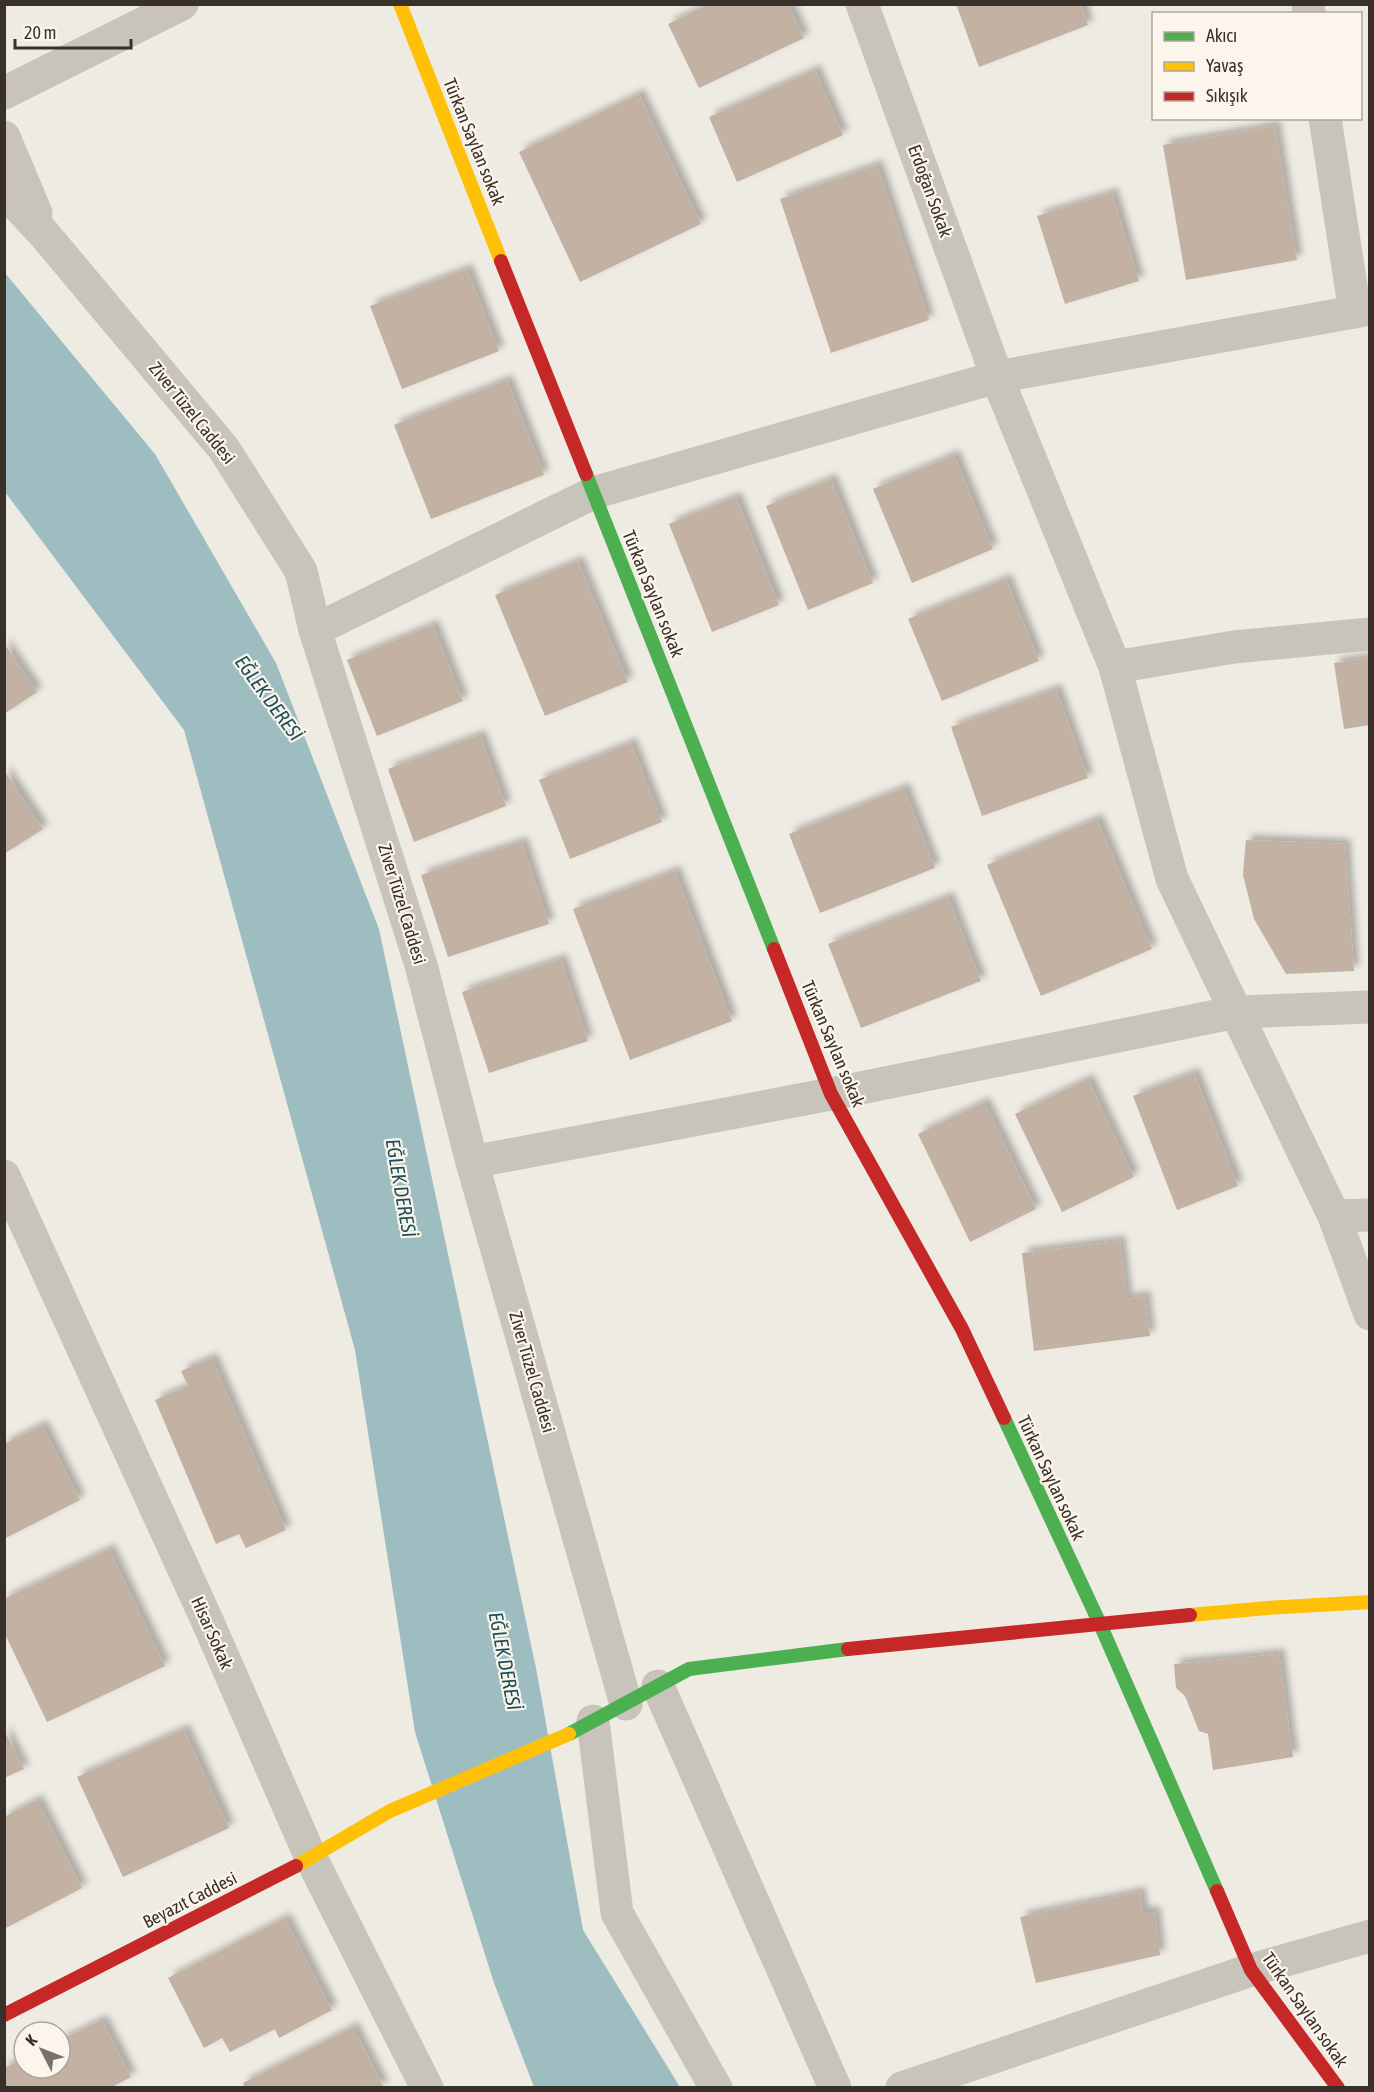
<svg xmlns="http://www.w3.org/2000/svg" width="1374" height="2092" font-family="'Asap Condensed',sans-serif">
<style>
.water{fill:#9ebdc1}
.building{fill:#c3b1a4;filter:url(#shadow)}
.lines{fill:none;stroke-linecap:round;stroke-linejoin:round}
.street{stroke:#c8c3bb;stroke-width:33}
.fast{stroke:#4caf50;stroke-width:14}
.slow{stroke:#ffc107;stroke-width:14}
.jam{stroke:#c62828;stroke-width:14}
.labels{text-anchor:middle;stroke-width:4.5;stroke-linejoin:round;paint-order:stroke}
.street-label{font-size:18px;fill:#393029;stroke:#fbf5eb}
.water-label{font-size:20px;font-style:italic;fill:#1d505c;stroke:#fbf5eb}
</style>
<defs>
<filter id="shadow"><feDropShadow dx="5.5" dy="-5.5" stdDeviation="3" flood-color="#0004"/></filter>
</defs>
<rect width="100%" height="100%" fill="#eeebe3"/>
<polygon class="water" points="5,273 155,454 276,663 379,929 537,1673 583,1930 680,2087 534,2087 494,1983 415,1732 355,1350 184,730 5,492"/>
<g class="building">
<polygon points="709,4 788,4 804,38 699,88 668,24"/>
<polygon points="956,4 1081,4 1088,25 979,67"/>
<polygon points="815,70 843,135 737,182 709,117"/>
<polygon points="639,94 701,224 580,282 519,152"/>
<polygon points="1275,126 1297,260 1186,280 1163,145"/>
<polygon points="877,165 929,320 831,353 780,199"/>
<polygon points="1112,193 1139,281 1065,304 1037,216"/>
<polygon points="467,269 499,351 402,389 370,306"/>
<polygon points="507,380 544,475 431,519 394,425"/>
<polygon points="954,455 993,549 912,583 873,489"/>
<polygon points="831,479 873,583 808,610 766,506"/>
<polygon points="736,497 779,605 712,632 669,524"/>
<polygon points="578,561 628,682 545,716 495,595"/>
<polygon points="1006,579 1039,661 942,701 908,619"/>
<polygon points="433,625 463,701 377,736 347,660"/>
<polygon points="4,643 37,692 4,714"/>
<polygon points="1370,658 1370,725 1344,729 1334,663"/>
<polygon points="1056,689 1088,778 982,816 951,727"/>
<polygon points="480,735 506,806 414,842 388,769"/>
<polygon points="631,743 662,822 570,859 539,780"/>
<polygon points="4,770 43,829 4,854"/>
<polygon points="904,788 935,868 820,913 789,834"/>
<polygon points="1097,819 1152,949 1041,996 987,865"/>
<polygon points="1246,840 1345,844 1354,971 1286,974 1254,919 1243,875"/>
<polygon points="522,842 549,924 448,957 421,875"/>
<polygon points="675,871 732,1021 630,1060 573,909"/>
<polygon points="948,897 981,981 861,1028 828,944"/>
<polygon points="561,959 588,1041 489,1073 462,992"/>
<polygon points="1194,1073 1238,1186 1177,1210 1133,1096"/>
<polygon points="1088,1079 1134,1177 1062,1212 1015,1114"/>
<polygon points="984,1102 1036,1209 970,1242 918,1134"/>
<polygon points="1120,1241 1127,1299 1145,1296 1150,1336 1034,1351 1022,1253"/>
<polygon points="212,1358 286,1530 246,1548 239,1534 216,1544 155,1400 188,1386 181,1371"/>
<polygon points="42,1425 80,1500 4,1539 4,1444"/>
<polygon points="109,1549 165,1666 47,1722 4,1632 4,1599"/>
<polygon points="1279,1654 1293,1757 1213,1770 1208,1734 1199,1731 1185,1696 1176,1688 1174,1664"/>
<polygon points="184,1729 229,1828 123,1877 77,1777"/>
<polygon points="4,1730 24,1769 4,1778"/>
<polygon points="37,1800 82,1888 4,1929 4,1817"/>
<polygon points="1140,1892 1143,1912 1155,1912 1160,1955 1036,1983 1020,1917"/>
<polygon points="285,1918 332,2010 279,2038 275,2029 230,2052 222,2038 204,2048 168,1978"/>
<polygon points="102,2020 131,2077 110,2088 4,2088 4,2068 24,2058 24,2068 60,2068 60,2040"/>
<polygon points="353,2027 384,2088 245,2088 243,2083"/>
</g>
<g class="lines">
<g class="street">
<polyline points="862,4 997,377 1115,667 1172,879 1334,1216 1370,1314"/>
<polyline points="1308,4 1309,14"/>
<polyline points="4,93 182,4"/>
<polyline points="1325,118 1355,312"/>
<polyline points="4,137 36,213"/>
<polyline points="4,191 45,235 224,449 301,571 315,630 421,965 472,1162 626,1704"/>
<polyline points="315,630 593,493 997,377 1370,309"/>
<polyline points="1115,667 1234,647 1370,634"/>
<polyline points="472,1162 831,1094 1236,1012 1370,1007"/>
<polyline points="4,1176 206,1618 311,1858 427,2088"/>
<polyline points="1334,1216 1370,1215"/>
<polyline points="658,1686 835,2088"/>
<polyline points="593,1721 617,1913 716,2088"/>
<polyline points="902,2088 1251,1970 1370,1936"/>
</g>
<g class="fast">
<polyline points="586,474 774,949"/>
<polyline points="1004,1418 1100,1624 1217,1891"/>
<polyline points="569,1734 689,1669 848,1649"/>
</g>
<g class="slow">
<polyline points="400,4 501,261"/>
<polyline points="1190,1615 1267,1608 1370,1602"/>
<polyline points="296,1866 390,1811 569,1734"/>
</g>
<g class="jam">
<polyline points="501,261 586,474"/>
<polyline points="774,949 831,1094 962,1329 1004,1418"/>
<polyline points="848,1649 1190,1615"/>
<polyline points="1217,1891 1251,1970 1338,2088"/>
<polyline points="4,2015 296,1866"/>
</g>
</g>
<g class="labels">
<g class="street-label">
<text transform="translate(474 142) rotate(68)" y="6">Türkan Saylan sokak</text>
<text transform="translate(930 191) rotate(70)" y="6">Erdoğan Sokak</text>
<text transform="translate(192 413) rotate(51)" y="6">Ziver Tüzel Caddesi</text>
<text transform="translate(653 594) rotate(68)" y="6">Türkan Saylan sokak</text>
<text transform="translate(402 904) rotate(73)" y="6">Ziver Tüzel Caddesi</text>
<text transform="translate(833 1044) rotate(67)" y="6">Türkan Saylan sokak</text>
<text transform="translate(532 1372) rotate(74)" y="6">Ziver Tüzel Caddesi</text>
<text transform="translate(1051 1478) rotate(65)" y="6">Türkan Saylan sokak</text>
<text transform="translate(212 1633) rotate(66)" y="6">Hisar Sokak</text>
<text transform="translate(190 1900) rotate(-27)" y="6">Beyazıt Caddesi</text>
<text transform="translate(1305 2010) rotate(55)" y="6">Türkan Saylan sokak</text>
</g>
<g class="water-label">
<text transform="translate(269 698) rotate(54)" y="7">EĞLEK DERESİ</text>
<text transform="translate(401 1188) rotate(80)" y="7">EĞLEK DERESİ</text>
<text transform="translate(505 1661) rotate(79)" y="7">EĞLEK DERESİ</text>
</g>
</g>
<rect width="1374" height="2092" fill="none" stroke="#393029" stroke-width="12"/>
<rect x="1152" y="12" width="210" height="108" fill="#fbf5eb" stroke="#ada69d" stroke-width="1.5"/>
<rect x="1164" y="32" width="30" height="9" fill="#4caf50" stroke="#ada69d" stroke-width="1.5"/>
<text x="1206" y="42" font-size="18" fill="#393029">Akıcı</text>
<rect x="1164" y="62" width="30" height="9" fill="#ffc107" stroke="#ada69d" stroke-width="1.5"/>
<text x="1206" y="72" font-size="18" fill="#393029">Yavaş</text>
<rect x="1164" y="92" width="30" height="9" fill="#c62828" stroke="#ada69d" stroke-width="1.5"/>
<text x="1206" y="102" font-size="18" fill="#393029">Sıkışık</text>
<g transform="translate(42 2050) rotate(312)"><circle r="28" fill="#fbf5eb" stroke="#ada69d" stroke-width="1.5"/>
<path d="M0-4.5L10 22L0 15L-10 22Z" fill="#78716a"/>
<text y="-9" font-size="16" font-weight="bold" text-anchor="middle" fill="#393029">K</text>
</g>
<path d="M15 39v9h116v-9" fill="none" stroke="#393029" stroke-width="3"/>
<text x="24" y="39" font-size="18" fill="#393029" stroke="#fbf5eb" stroke-width="4.5" paint-order="stroke">20 m</text>
</svg>
